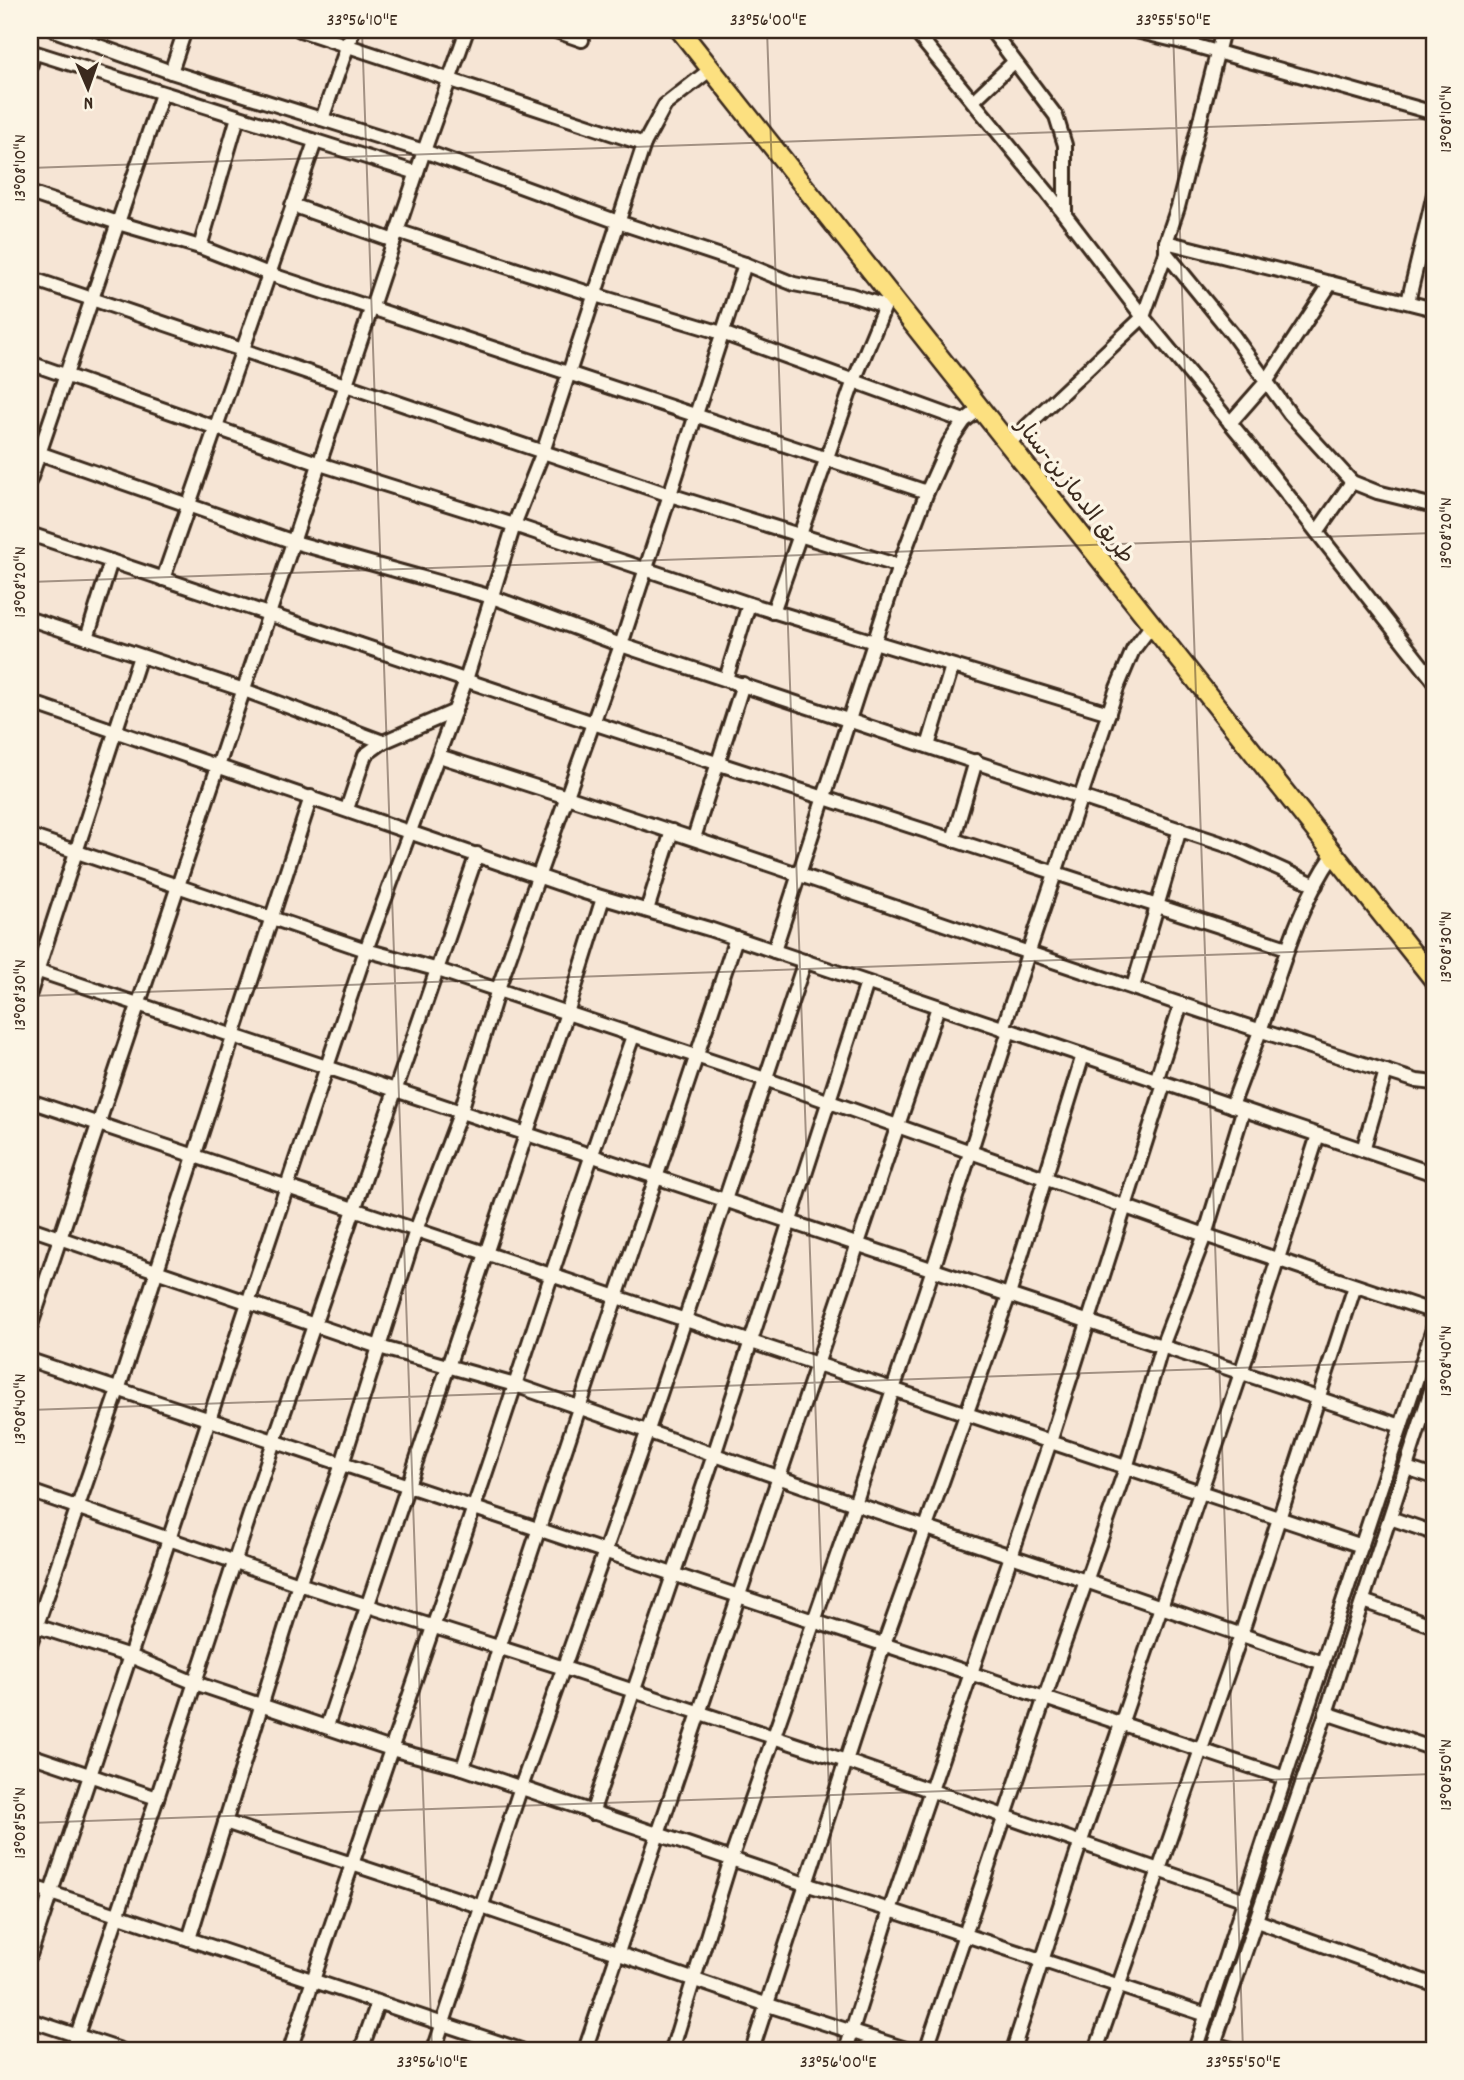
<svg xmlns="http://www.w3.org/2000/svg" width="1464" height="2080" font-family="Dekko,'Playpen Sans Arabic',sans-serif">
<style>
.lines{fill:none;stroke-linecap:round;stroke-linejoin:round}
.minor-casing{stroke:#3b2a1e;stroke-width:18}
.highway-casing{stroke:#3b2a1e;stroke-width:23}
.minor{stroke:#fcf5e5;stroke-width:12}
.highway{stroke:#fce080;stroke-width:18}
.ticks{fill:none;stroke:#3b2a1e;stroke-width:2;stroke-opacity:0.45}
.labels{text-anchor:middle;stroke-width:7;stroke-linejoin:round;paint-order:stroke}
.street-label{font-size:23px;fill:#3b2a1e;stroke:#fcf5e5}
.neatline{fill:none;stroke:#3b2a1e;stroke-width:2.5}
.ticks-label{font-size:18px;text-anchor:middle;fill:#3b2a1e}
</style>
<rect width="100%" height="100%" fill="#f6e5d5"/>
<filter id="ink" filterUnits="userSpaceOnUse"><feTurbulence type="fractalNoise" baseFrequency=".0143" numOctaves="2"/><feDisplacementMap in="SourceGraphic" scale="14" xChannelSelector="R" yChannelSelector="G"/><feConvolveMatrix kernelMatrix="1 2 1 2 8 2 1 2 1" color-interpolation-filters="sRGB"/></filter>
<g filter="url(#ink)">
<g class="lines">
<defs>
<g id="minor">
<polyline points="54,30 171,72 424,151 618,222 745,264 794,284 851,295 885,306"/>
<polyline points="300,30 644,144"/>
<polyline points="553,30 582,40"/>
<polyline points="914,30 1048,193 1143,317 1246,442 1434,681"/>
<polyline points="991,30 1056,116 1065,145 1065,214"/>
<polyline points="1132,30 1182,42 1434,113"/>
<polyline points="30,51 417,173"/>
<polyline points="30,67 34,53"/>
<polyline points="171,72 185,30"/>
<polyline points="973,101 1014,62"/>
<polyline points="322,119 353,30"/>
<polyline points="30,193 118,223 200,247 269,274 927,492"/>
<polyline points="292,205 394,241"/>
<polyline points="397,231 595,295 722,333 964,421"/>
<polyline points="1166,242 1434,309"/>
<polyline points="200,247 238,117"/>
<polyline points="1166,253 1233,335 1290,414 1352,482 1377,492 1434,506"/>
<polyline points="30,278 670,495 899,566"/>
<polyline points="1408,302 1434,194"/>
<polyline points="30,363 320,464 514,525 749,604 1109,713"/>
<polyline points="1230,423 1266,382 1331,283"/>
<polyline points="1008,444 1143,317 1166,253 1166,242 1178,207 1223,30"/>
<polyline points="30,450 294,542 492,597 621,645 1232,847 1316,885"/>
<polyline points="30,480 162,94"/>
<polyline points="1317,532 1352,482"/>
<polyline points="30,534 593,723 1287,948"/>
<polyline points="163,579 315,142"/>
<polyline points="773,612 853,383 887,301"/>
<polyline points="30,619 244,690 383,742"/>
<polyline points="87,638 111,561"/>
<polyline points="726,679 749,604"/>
<polyline points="30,702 584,892 709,929 1434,1174"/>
<polyline points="30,717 35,703"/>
<polyline points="928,746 952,666"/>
<path d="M 439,756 C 767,859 1089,978 1417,1081 L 1434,1083"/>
<polyline points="347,809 365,755 383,742 455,711"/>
<polyline points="30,836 366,950 435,969 765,1079 1205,1235 1434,1312"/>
<polyline points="694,838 743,684"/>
<polyline points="953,840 976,761"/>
<polyline points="647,910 672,831"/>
<polyline points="774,951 899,566 927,492 949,443 964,421 981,408"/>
<polyline points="30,968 1401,1426"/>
<polyline points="1133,987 1180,829"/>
<polyline points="30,993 140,656"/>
<polyline points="1003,1029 1117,688 1133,650 1152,625"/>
<polyline points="1156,1081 1181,1004"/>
<polyline points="30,1101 1362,1546"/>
<path d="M 1232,1106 C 1241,1081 1251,1056 1260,1031 C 1281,971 1297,907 1334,854"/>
<polyline points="1363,1150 1386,1071"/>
<polyline points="30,1228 379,1347 515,1385 855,1504 1086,1581 1323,1663"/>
<polyline points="30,1328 424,151 467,30"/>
<polyline points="30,1360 1285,1778"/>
<polyline points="1406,1468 1434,1477"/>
<polyline points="30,1491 299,1584 564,1668 846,1761 1245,1900"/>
<polyline points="1390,1518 1434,1533"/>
<polyline points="1363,1601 1434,1626"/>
<polyline points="30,1624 130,1656 195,1683 391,1749 463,1768 805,1884 890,1910 1207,2015"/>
<polyline points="30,1645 118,1390 311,797"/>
<polyline points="1326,1713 1434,1749"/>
<polyline points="327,1726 567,1013 603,898"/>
<polyline points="30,1755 157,1798"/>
<polyline points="463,1768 499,1648 736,938"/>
<polyline points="592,1813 714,1455 867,983"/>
<polyline points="225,1822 482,1907 768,2005 909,2050"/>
<polyline points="30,1886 521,2050"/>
<polyline points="1257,1921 1434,1985"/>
<polyline points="189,1939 299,1584 342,1464 416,1230 461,1111 498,989 621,645 745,264"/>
<polyline points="30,1955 366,950 466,680 514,525 543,452 644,144 665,105 711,69"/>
<polyline points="30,2020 121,2050"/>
<polyline points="1215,2044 1234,2050"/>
<polyline points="72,2050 157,1798 274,1441 477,854"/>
<path d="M 290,2050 C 349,1869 412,1690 473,1510 C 527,1352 577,1193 633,1036"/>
<polyline points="361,2050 378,2002"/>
<polyline points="434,2050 520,1790 647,1433 805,961"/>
<path d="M 585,2050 C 700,1702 820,1355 938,1007"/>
<polyline points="672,2050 731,1859 855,1504 933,1269 1009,1031"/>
<polyline points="752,2050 884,1644 1009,1295 1083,1055"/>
<polyline points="846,2050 890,1910 1050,1442 1164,1084"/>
<polyline points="926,2050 1045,1697 1126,1468 1162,1346 1205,1235 1243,1111"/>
<polyline points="1013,2050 1080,1844 1241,1373 1318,1135"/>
<polyline points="1096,2050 1241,1635 1355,1286"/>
<polyline points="1195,2050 1434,1326"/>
<polyline points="1212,2050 1326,1713 1434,1381"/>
</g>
<polyline id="highway" points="680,30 1434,980"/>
</defs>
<use href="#minor" class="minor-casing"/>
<use href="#highway" class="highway-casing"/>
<use href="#minor" class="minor"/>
<use href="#highway" class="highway"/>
</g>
</g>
<path class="ticks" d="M 362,30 L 432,2050M 767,30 L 838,2050M 1173,30 L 1243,2050M 30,168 L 1434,119M 30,582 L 1434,533M 30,996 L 1434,947M 30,1410 L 1434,1361M 30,1823 L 1434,1774"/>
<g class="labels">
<g class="street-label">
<text transform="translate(1076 490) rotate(52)" y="8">طريق الدمازين-سنار</text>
</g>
</g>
<rect width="1464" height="2080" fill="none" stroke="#fcf5e5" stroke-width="77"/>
<g transform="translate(88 88) rotate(178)" stroke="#fcf5e5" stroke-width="5" paint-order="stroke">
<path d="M0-5L12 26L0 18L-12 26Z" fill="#3b2a1e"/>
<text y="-10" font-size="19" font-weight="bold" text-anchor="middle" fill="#3b2a1e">N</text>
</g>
<rect x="38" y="38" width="1388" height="2004" class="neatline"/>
<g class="ticks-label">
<text x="362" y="25">33°56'10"E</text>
<text x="768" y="25">33°56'00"E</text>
<text x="1173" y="25">33°55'50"E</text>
<text transform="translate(1445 119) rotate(-90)" y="6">13°08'10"N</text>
<text transform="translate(19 168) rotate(-90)" y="6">13°08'10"N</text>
<text transform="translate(1445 533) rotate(-90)" y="6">13°08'20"N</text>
<text transform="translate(19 582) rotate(-90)" y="6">13°08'20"N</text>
<text transform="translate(1445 947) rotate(-90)" y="6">13°08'30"N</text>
<text transform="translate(19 995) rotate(-90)" y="6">13°08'30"N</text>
<text transform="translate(1445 1361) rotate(-90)" y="6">13°08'40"N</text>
<text transform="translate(19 1409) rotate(-90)" y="6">13°08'40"N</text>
<text transform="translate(1445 1775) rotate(-90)" y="6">13°08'50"N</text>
<text transform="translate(19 1823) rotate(-90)" y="6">13°08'50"N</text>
<text x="432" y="2067">33°56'10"E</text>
<text x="838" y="2067">33°56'00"E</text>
<text x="1243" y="2067">33°55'50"E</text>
</g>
</svg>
